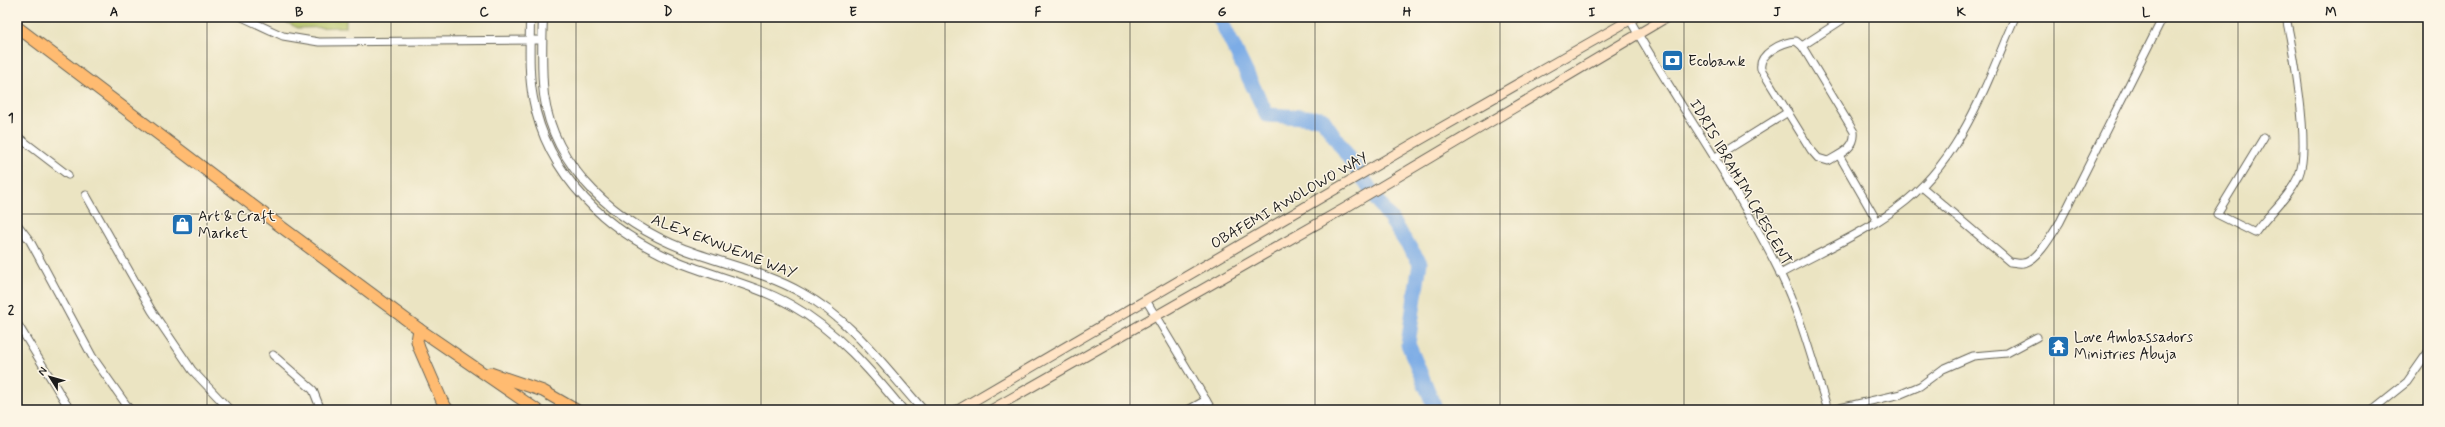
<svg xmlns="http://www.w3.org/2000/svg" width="2445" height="427" font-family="Mynerve,sans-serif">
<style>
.green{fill:#b6c567;stroke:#697042}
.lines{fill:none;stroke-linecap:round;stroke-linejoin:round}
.river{stroke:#7bace6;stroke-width:15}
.minor-casing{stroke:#646256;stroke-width:9}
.tertiary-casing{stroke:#646256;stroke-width:10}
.secondary-casing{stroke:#646256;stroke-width:11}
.primary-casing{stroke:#646256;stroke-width:13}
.minor{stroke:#fff;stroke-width:7}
.tertiary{stroke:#fff;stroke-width:8}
.secondary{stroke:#ffe4c6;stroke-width:9}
.primary{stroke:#ffbb71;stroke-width:11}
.grid{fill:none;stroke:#1c1c1c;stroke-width:1;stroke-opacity:0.55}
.labels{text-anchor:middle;stroke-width:3;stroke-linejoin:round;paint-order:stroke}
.poi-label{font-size:15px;fill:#1c1c1c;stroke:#fcf5e5;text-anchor:start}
.street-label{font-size:15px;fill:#1c1c1c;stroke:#fcf5e5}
.neatline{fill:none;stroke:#1c1c1c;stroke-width:1.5}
.grid-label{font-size:13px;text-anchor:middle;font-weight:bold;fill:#1c1c1c}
</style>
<rect width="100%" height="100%" fill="#fcf5e5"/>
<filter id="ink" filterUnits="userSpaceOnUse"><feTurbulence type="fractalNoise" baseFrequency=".025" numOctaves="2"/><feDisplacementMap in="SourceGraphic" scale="8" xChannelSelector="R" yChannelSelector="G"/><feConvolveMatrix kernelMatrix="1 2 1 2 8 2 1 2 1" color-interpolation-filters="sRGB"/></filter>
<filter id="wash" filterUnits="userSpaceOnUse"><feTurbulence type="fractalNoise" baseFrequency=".012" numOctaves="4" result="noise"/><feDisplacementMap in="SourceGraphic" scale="16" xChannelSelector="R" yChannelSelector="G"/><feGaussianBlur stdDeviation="0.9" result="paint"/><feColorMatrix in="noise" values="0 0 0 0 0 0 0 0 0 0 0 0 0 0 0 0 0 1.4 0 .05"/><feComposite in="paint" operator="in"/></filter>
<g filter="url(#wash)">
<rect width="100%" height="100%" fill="#ebe4c2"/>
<polygon class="green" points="275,17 346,17 346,27 298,28"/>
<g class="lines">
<polyline class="river" points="1219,17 1267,115 1322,118 1420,263 1408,344 1436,410"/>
</g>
</g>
<g filter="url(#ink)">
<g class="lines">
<defs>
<g id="minor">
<polyline points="242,17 283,36 319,42 542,40"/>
<path d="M 1630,20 C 1678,105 1737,185 1780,273 C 1801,316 1813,364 1828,410"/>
<path d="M 1796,41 L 1802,46 L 1854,132 C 1856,148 1840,154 1828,161 L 1818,158 L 1811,150 L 1761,69 C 1758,54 1782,42 1796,41 Z"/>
<polyline points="1802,46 1842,20"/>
<polyline points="17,136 68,175"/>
<path d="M 2264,137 L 2217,214 L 2255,233 C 2269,213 2289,198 2299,175 C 2311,146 2293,50 2286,17"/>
<polyline points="1839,155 1877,221"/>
<polyline points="1714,158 1788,112"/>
<path d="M 1922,187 L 2010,262 C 2014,262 2019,264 2023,263 C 2037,262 2053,233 2060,222 L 2163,17"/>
<polyline points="86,195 152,311 192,370 230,410"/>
<polyline points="17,224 30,241 92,356 130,410"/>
<path d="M 1780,274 C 1816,254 1864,233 1897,208 C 1961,161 1985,87 2015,17"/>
<polyline points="1146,300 1212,410"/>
<polyline points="17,323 70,410"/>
<polyline points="273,355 313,390 321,410"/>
<polyline points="58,410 67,405"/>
<polyline points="1188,410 1206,400"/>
<polyline points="1831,410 1901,394 1920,386 1943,369 1973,356 2007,353 2037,337"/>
<polyline points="2372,410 2407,382 2428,352"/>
</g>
<g id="tertiary">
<path d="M 530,17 C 530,44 528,72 533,98 C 547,176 608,233 679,262 C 716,277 756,285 791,305 C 836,330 871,371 903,410"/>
<path d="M 543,17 C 542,43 541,69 544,95 C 554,170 618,223 684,249 C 723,264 765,272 802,293 C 852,320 886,369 923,410"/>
</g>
<g id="secondary">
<polyline points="958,410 1411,145 1635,17"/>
<polyline points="991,410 1345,208 1667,17"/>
</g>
<g id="primary">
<polyline points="17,27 264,214 419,329 537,410"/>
<polyline points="419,329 417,341 419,348 442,401 448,410"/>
<polyline points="490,373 543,391 576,410"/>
</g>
</defs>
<use href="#minor" class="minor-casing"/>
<use href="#tertiary" class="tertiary-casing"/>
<use href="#secondary" class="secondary-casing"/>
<use href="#primary" class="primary-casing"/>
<use href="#minor" class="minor"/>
<use href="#tertiary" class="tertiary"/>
<use href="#secondary" class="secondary"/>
<use href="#primary" class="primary"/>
</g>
</g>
<path class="grid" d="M 207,17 L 207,410M 391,17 L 391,410M 576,17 L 576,410M 761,17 L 761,410M 945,17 L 945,410M 1130,17 L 1130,410M 1315,17 L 1315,410M 1500,17 L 1500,410M 1684,17 L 1684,410M 1869,17 L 1869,410M 2054,17 L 2054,410M 2238,17 L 2238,410M 17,214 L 2428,214"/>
<defs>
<symbol id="bank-square" viewBox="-11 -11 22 22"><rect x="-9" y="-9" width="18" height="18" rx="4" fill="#1f6fb2" stroke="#fcf5e5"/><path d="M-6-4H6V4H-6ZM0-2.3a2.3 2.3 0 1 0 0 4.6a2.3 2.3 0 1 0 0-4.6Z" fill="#fff"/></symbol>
<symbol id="shop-square" viewBox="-11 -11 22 22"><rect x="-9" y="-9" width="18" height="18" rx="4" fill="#1f6fb2" stroke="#fcf5e5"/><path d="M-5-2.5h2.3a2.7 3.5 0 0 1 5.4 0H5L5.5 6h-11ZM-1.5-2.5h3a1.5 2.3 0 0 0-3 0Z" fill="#fff"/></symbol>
<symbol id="temple-square" viewBox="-11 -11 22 22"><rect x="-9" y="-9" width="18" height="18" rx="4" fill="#1f6fb2" stroke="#fcf5e5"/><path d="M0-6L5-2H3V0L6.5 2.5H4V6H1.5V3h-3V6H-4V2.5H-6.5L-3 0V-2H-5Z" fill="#fff"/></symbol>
</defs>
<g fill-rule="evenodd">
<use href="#bank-square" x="1660" y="48" width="25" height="25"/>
<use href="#shop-square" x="170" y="212" width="25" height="25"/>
<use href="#temple-square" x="2046" y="334" width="25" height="25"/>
</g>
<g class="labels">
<g class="poi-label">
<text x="1688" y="66">Ecobank</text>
<text x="198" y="221">Art &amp; Craft<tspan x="198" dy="17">Market</tspan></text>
<text x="2074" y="342">Love Ambassadors<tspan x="2074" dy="17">Ministries Abuja</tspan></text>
</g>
<g class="street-label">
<text transform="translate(1741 182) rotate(60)" y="5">IDRIS IBRAHIM CRESCENT</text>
<text transform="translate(1289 200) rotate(-30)" y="5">OBAFEMI AWOLOWO WAY</text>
<text transform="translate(724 246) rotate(21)" y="5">ALEX EKWUEME WAY</text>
</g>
</g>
<rect width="2445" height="427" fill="none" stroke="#fcf5e5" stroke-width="44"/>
<g transform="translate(50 377) rotate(307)" stroke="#fcf5e5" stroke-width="3" paint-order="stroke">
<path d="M0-3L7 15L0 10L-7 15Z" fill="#1c1c1c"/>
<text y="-6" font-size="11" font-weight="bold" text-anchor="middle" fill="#1c1c1c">N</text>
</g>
<rect x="22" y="22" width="2401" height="383" class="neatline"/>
<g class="grid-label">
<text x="114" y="16">A</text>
<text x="299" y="16">B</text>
<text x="484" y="16">C</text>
<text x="668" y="16">D</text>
<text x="853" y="16">E</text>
<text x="1038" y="16">F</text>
<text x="1222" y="16">G</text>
<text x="1407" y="16">H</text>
<text x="1592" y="16">I</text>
<text x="1777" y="16">J</text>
<text x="1961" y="16">K</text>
<text x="2146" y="16">L</text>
<text x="2331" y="16">M</text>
<text x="11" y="122">1</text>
<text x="11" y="314">2</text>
</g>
</svg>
